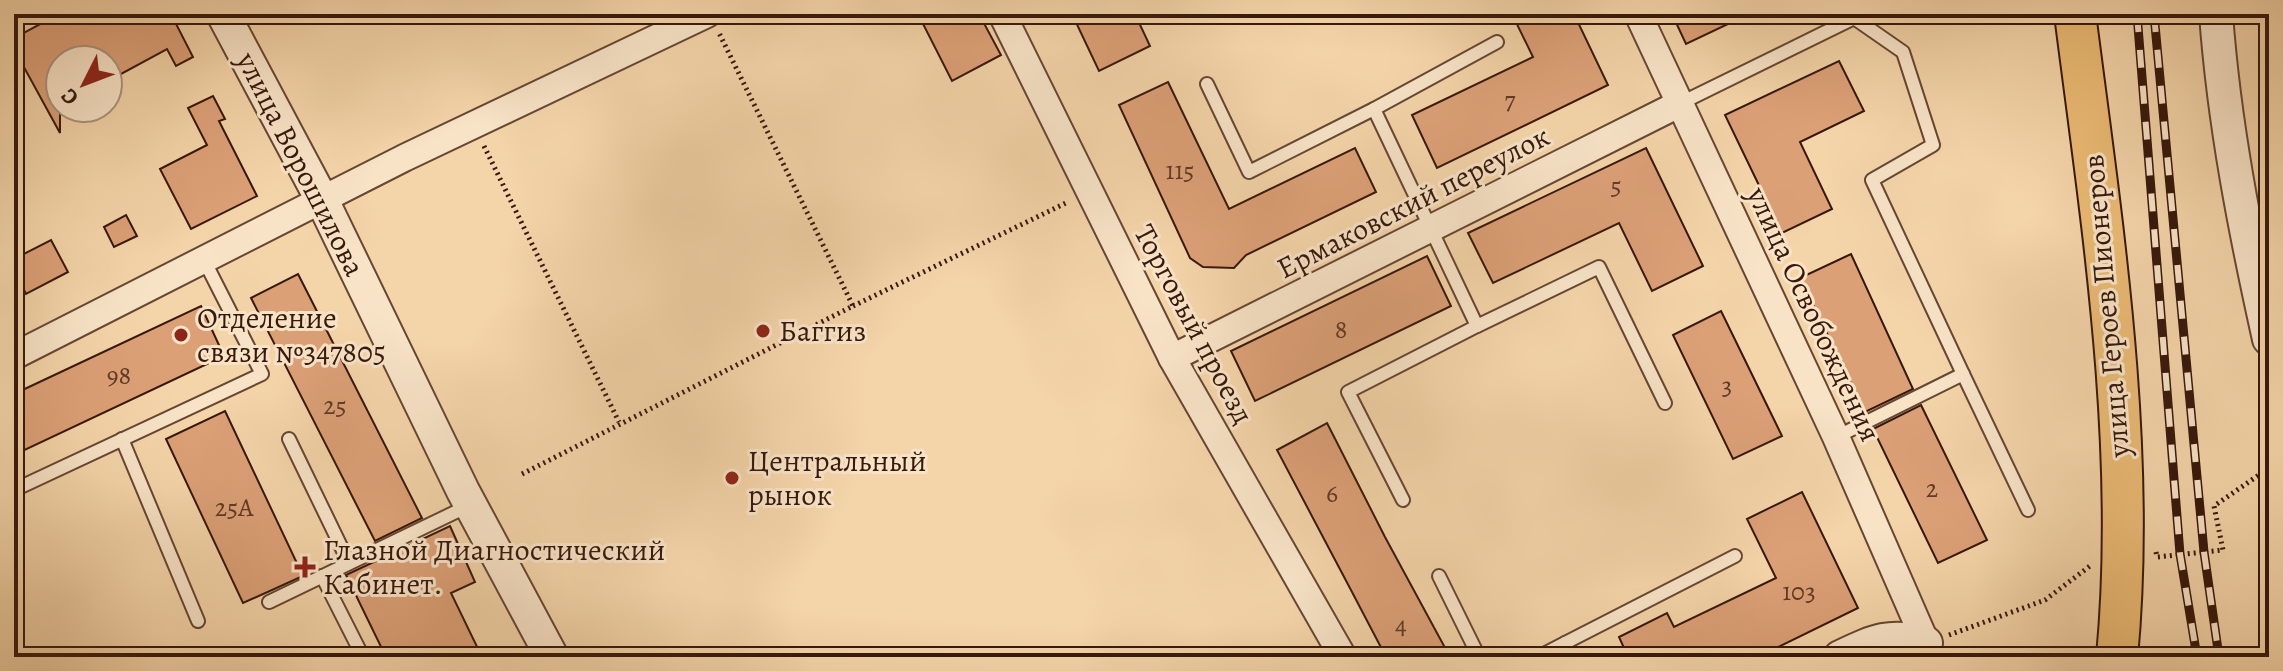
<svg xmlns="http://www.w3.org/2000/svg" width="2283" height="671" font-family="Alegreya,serif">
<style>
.building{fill:#dca077;stroke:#37180b;stroke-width:2}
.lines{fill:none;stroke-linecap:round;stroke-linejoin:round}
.service-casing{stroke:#664732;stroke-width:16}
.minor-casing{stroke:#664732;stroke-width:30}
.tertiary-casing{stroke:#664732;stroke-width:36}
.primary-casing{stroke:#37180b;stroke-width:44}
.path{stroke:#37180b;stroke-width:5;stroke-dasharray:2 4;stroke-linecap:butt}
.service{stroke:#f8e3c7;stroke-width:12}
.minor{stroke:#f8e3c7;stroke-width:26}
.tertiary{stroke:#f8e3c7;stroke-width:32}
.primary{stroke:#eaba74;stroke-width:40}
.rail-casing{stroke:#37180b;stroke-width:9}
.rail{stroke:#f8e3c7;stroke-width:6;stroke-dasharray:18;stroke-linecap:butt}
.poi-dot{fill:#8f2418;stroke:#f8e3c7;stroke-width:3}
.labels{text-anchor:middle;stroke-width:6;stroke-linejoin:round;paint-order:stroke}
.number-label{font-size:26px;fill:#603a26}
.street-label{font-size:30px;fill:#37180b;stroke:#f8e3c7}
.poi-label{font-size:30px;fill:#37180b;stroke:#f8e3c7;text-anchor:start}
</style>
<rect width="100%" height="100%" fill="#f4d4a9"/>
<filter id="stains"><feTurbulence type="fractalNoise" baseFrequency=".0025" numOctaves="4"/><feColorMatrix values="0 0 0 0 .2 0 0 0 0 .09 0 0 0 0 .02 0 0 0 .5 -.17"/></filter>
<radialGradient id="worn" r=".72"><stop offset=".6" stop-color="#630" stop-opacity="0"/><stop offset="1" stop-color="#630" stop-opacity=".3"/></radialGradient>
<g class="building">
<polygon points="59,14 143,14 147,22 171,14 193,57 176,66 167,49 108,81 108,60 60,60 60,133 14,49 14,38"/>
<polygon points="918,14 979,14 1001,55 952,81"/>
<polygon points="1072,14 1135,14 1150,46 1099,71"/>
<polygon points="1512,14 1574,14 1608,85 1437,168 1412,115 1533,57"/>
<polygon points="1672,14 1749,14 1686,44"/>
<polygon points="1839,61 1864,111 1800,142 1832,209 1782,233 1725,115"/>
<polygon points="1168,82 1229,209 1355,148 1376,192 1246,255 1234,268 1203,267 1190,258 1119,105"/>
<polygon points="213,96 225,119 219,121 257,196 191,229 160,169 207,145 188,108"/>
<polygon points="1646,148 1703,266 1652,291 1619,223 1493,283 1468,233"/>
<polygon points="126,215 137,236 114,247 104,227"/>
<polygon points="51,240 68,272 26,294 14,270 14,259"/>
<polygon points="1851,254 1913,389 1865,412 1800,278"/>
<polygon points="1427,256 1451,306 1255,401 1231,351"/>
<polygon points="298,274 422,518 375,541 251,298"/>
<polygon points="201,306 224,356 14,455 14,394"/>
<polygon points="1721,311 1782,436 1733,459 1673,335"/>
<polygon points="1921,405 1987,540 1938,563 1873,429"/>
<polygon points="225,411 303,576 243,603 166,439"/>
<polygon points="1327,423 1385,537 1450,657 1386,657 1352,592 1277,450"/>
<polygon points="1802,492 1858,608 1758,657 1628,657 1619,637 1667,613 1674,627 1776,578 1747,519"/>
<polygon points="450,526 475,582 451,593 482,657 386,657 346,575"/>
</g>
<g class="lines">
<defs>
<g id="service">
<polyline points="1207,84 1249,172 1374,109"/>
<polyline points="1681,103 1854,18 1903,52 1933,145 1872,180 1963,374"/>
<polyline points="1477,326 1599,267 1665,403"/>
<polyline points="1836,437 1963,374 2028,510"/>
<polyline points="122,439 198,621"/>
<polyline points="289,439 349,563"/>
<polyline points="14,490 262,374 204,260"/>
<polyline points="1403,500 1348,392 1477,326 1374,109 1497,42"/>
<polyline points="322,576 363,657"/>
<polyline points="1439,576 1479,657"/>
<polyline points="269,602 470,505"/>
<polyline points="1538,657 1565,643"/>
<polyline points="1572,657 1565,643 1735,556"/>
</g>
<g id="minor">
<polyline points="1002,14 1172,358 1343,657"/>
<polyline points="1638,14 1836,437 1926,643"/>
<polyline points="14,356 404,158 707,14"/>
<polyline points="1172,358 1681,103"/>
</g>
<g id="tertiary">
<polyline points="223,14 322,200 463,491 552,657"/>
<path d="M 2216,14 C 2224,124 2245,231 2269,339"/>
<path d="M 1840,657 C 1874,641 1889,633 1926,643"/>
</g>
<path id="primary" d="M 2075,14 C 2102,224 2137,446 2117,657"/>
</defs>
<use href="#service" class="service-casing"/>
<use href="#minor" class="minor-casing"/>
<use href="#tertiary" class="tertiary-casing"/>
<use href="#primary" class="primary-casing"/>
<g class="path">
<polyline points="484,146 619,422"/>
<polyline points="853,306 1068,202"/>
<polyline points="522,474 853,306 719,33"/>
<polyline points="2156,552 2157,557 2223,550 2214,506 2269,468"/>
<polyline points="1949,635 2045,600 2090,566"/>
</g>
<use href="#service" class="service"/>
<use href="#minor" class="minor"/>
<use href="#tertiary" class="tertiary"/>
<use href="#primary" class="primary"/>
<defs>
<g id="rail">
<polyline points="2137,14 2180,554 2197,657"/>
<polyline points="2154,14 2204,552 2219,657"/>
</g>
</defs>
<use href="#rail" class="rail-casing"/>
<use href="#rail" class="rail"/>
</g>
<g class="poi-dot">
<circle cx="763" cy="331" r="8"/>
<circle cx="181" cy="335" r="8"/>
<circle cx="732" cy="478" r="8"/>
<path d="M301 555h8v8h8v8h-8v8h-8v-8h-8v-8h8z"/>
</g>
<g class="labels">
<g class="number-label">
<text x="1510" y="109">7</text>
<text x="1180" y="179">115</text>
<text x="1616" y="194">5</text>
<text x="1341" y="338">8</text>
<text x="119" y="384">98</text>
<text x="1727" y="394">3</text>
<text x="335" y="414">25</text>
<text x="1932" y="497">2</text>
<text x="1332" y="502">6</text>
<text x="234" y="516">25А</text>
<text x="1799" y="600">103</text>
<text x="1401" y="634">4</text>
</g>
<g class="street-label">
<text transform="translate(301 164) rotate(63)" y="10">улица Ворошилова</text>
<text transform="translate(1413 202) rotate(-27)" y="10">Ермаковский переулок</text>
<text transform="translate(2106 306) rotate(-95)" y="10">улица Героев Пионеров</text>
<text transform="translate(1814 314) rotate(65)" y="10">улица Освобождения</text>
<text transform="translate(1194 324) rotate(62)" y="10">Торговый проезд</text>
</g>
<g class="poi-label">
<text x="197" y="328">Отделение<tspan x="197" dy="34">связи №347805</tspan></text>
<text x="779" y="341">Баггиз</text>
<text x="748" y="471">Центральный<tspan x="748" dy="34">рынок</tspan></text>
<text x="323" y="560">Глазной Диагностический<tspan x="323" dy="34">Кабинет.</tspan></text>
</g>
</g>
<rect width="2283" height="671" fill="none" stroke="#f4d4a9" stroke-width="48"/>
<rect x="16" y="16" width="2251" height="639" fill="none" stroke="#37180b" stroke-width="4"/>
<rect x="24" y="24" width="2235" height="623" fill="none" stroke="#37180b" stroke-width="2"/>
<g transform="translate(84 84) rotate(228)"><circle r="38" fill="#f8e3c7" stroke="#ab927c" stroke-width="2"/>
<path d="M0-6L14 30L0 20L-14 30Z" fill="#8f2418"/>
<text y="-12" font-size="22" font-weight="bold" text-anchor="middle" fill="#37180b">С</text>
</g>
<rect width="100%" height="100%" filter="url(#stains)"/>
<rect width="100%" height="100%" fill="url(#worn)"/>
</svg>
